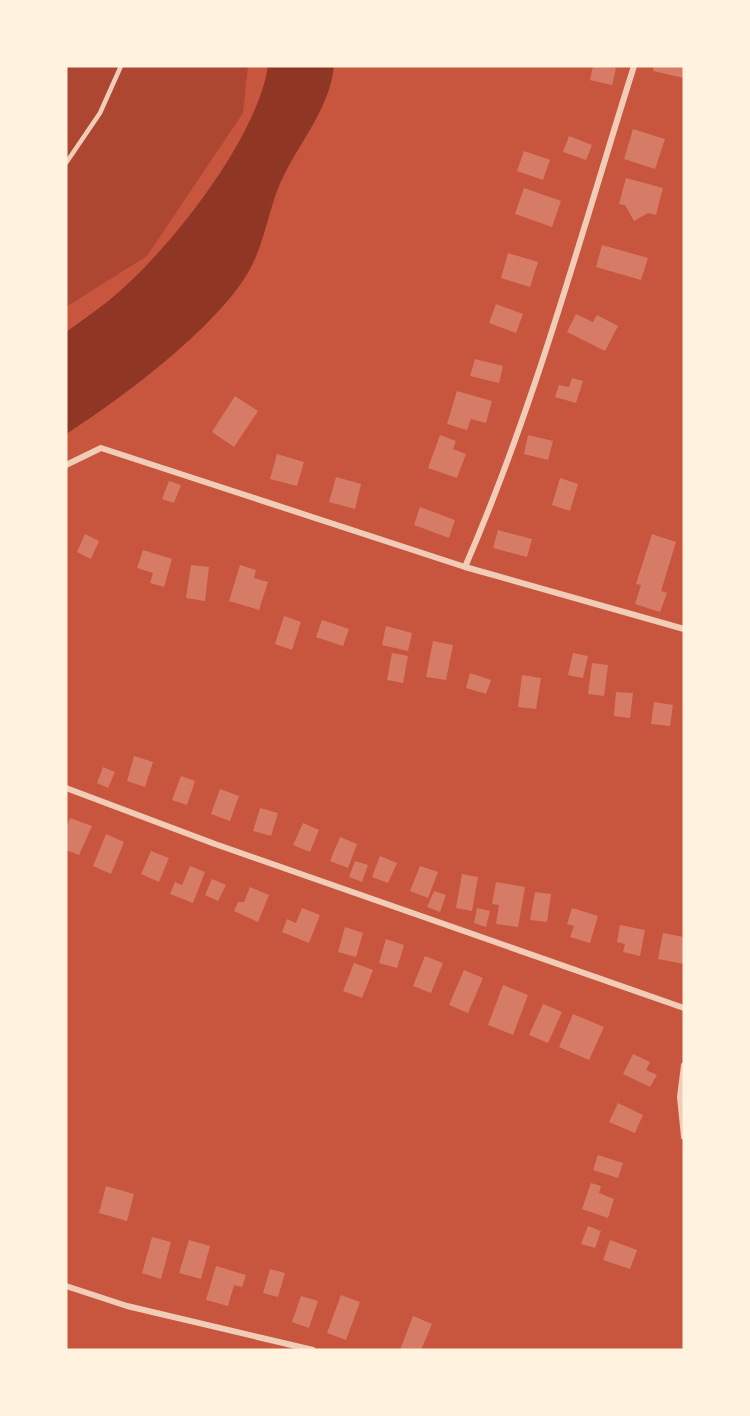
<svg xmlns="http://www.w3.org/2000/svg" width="750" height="1416" font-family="'Open Sans',sans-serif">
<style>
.green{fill:#ae4732}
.water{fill:#8f3625}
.building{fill:#d67c66}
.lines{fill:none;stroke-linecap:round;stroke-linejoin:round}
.service{stroke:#f1ccb7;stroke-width:4.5}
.minor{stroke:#f1ccb7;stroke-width:6}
</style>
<rect width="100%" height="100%" fill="#c8553d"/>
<polygon class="green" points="66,66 248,66 243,113 147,256 66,307"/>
<path class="water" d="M 268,66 L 334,66 C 330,106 303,138 285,173 C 270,201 267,234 253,263 C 227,320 120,400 66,434 L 66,332 C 80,322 94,312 107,302 C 166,255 257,140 268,66 Z"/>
<g class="building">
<polygon points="593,66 616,68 612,85 590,80"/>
<polygon points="654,66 684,66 684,78 653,71"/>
<polygon points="633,129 665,139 655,169 624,159"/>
<polygon points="569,136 592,145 586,160 563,152"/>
<polygon points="524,151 550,160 543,180 517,171"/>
<polygon points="626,178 663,188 656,215 648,213 634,221 625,205 619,204"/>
<polygon points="524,188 561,201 552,227 515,214"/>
<polygon points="602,245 648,258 641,280 596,267"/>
<polygon points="508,253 538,262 530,287 501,278"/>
<polygon points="496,304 523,314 516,333 489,323"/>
<polygon points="576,314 593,322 597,315 618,326 605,351 567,332"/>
<polygon points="475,359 503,366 499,383 470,376"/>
<polygon points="572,378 583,381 576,403 555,397 559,385 569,387"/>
<polygon points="457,391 492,401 486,423 471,419 467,430 447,424"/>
<polygon points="235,396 258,411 234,447 212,432"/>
<polygon points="440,435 456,441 453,449 466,454 457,478 428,468"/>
<polygon points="528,435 553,441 548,460 524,454"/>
<polygon points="277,454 304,462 297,486 270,479"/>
<polygon points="336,477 361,484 355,509 329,502"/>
<polygon points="560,478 578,484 570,511 552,505"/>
<polygon points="169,481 181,485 174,503 162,499"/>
<polygon points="420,507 455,520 449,538 414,525"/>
<polygon points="498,530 532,539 527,557 493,548"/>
<polygon points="85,534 99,541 91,559 77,552"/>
<polygon points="652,534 676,542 661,591 667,593 660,612 635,604 641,585 636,584"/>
<polygon points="143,550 172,559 164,587 150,583 153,573 137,568"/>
<polygon points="191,565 209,567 205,601 186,598"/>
<polygon points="240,565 256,570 254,578 268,582 259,610 229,601"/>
<polygon points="284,616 301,622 292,650 275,644"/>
<polygon points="322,620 349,629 343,646 316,637"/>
<polygon points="386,626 412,633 408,651 382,645"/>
<polygon points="433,641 453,645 446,680 426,677"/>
<polygon points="392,653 408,656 403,683 387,680"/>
<polygon points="573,653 588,656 583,678 568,675"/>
<polygon points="592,663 608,665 604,696 588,694"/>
<polygon points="470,673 491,680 486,694 466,688"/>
<polygon points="522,675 541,678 536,709 518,707"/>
<polygon points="616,692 633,693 630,718 614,716"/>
<polygon points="654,702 673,705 670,726 651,724"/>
<polygon points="134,756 153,762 145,787 127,781"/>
<polygon points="103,767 115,772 108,788 97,783"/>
<polygon points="181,776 195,781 187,805 172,800"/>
<polygon points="220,789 239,796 230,821 211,814"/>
<polygon points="260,808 278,813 271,836 253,831"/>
<polygon points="70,818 92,826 79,855 66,850 66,828"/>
<polygon points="303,823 319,830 310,852 293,845"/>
<polygon points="106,834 124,842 111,874 93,866"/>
<polygon points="340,837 357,844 348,868 330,861"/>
<polygon points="151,851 169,858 159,882 141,874"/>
<polygon points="380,856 397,863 388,883 372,877"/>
<polygon points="355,861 368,865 362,882 349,877"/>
<polygon points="190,866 205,872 193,903 170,894 175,882 182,885"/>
<polygon points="420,866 438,872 428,898 410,891"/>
<polygon points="462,874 478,877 472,911 456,908"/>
<polygon points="212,879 226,885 218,901 205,895"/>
<polygon points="496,882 525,887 518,927 496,924 499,905 492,904"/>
<polygon points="250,887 269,895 258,922 234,911 238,902 244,902"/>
<polygon points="434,891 446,895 440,912 427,907"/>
<polygon points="535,892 551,894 547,922 530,920"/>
<polygon points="302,908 320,915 309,943 282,932 287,919 296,923"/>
<polygon points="477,908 490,911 486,927 474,923"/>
<polygon points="572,908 598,916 590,943 570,937 574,926 567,924"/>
<polygon points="620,925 645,930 640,956 623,952 625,944 617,942"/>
<polygon points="345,927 363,933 356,957 338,952"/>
<polygon points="663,933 684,937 684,964 658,959"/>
<polygon points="386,939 404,945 397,968 379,963"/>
<polygon points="425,956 443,963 431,993 413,986"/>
<polygon points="354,963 373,970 362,998 343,991"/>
<polygon points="464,970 483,978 468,1013 449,1005"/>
<polygon points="503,985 528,995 513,1035 488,1025"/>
<polygon points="543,1004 562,1012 548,1043 529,1035"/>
<polygon points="573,1014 604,1027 589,1060 559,1047"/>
<polygon points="633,1054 650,1062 646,1070 657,1075 650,1087 623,1074"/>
<polygon points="618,1103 643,1115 635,1133 609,1122"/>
<polygon points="598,1155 623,1163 618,1178 593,1170"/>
<polygon points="591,1183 601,1186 599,1193 614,1199 608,1218 582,1209"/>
<polygon points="106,1186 134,1194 127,1221 99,1213"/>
<polygon points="588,1226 601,1231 595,1248 581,1244"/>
<polygon points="152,1237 171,1242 161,1279 142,1273"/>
<polygon points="189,1240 210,1246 201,1279 179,1273"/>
<polygon points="610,1240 637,1250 630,1269 603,1260"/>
<polygon points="216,1266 246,1275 242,1287 234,1285 228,1306 206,1300"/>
<polygon points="270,1269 285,1273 278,1297 263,1293"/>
<polygon points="341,1295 360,1302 346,1340 327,1333"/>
<polygon points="301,1296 318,1301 309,1328 292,1322"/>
<polygon points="413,1316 432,1324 421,1350 400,1350"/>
</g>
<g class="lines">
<polyline class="service" points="66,163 100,113 121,66"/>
<g class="minor">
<polyline points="66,465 101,448 465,567 684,629"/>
<path d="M 465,567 C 535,406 581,234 634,66"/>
<polyline points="66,788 215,844 684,1008"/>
<polyline points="684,1065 680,1097 684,1137"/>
<polyline points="66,1286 127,1306 313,1350"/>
</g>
</g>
<rect width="750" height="1416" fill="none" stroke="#fff3e0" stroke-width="135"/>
</svg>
